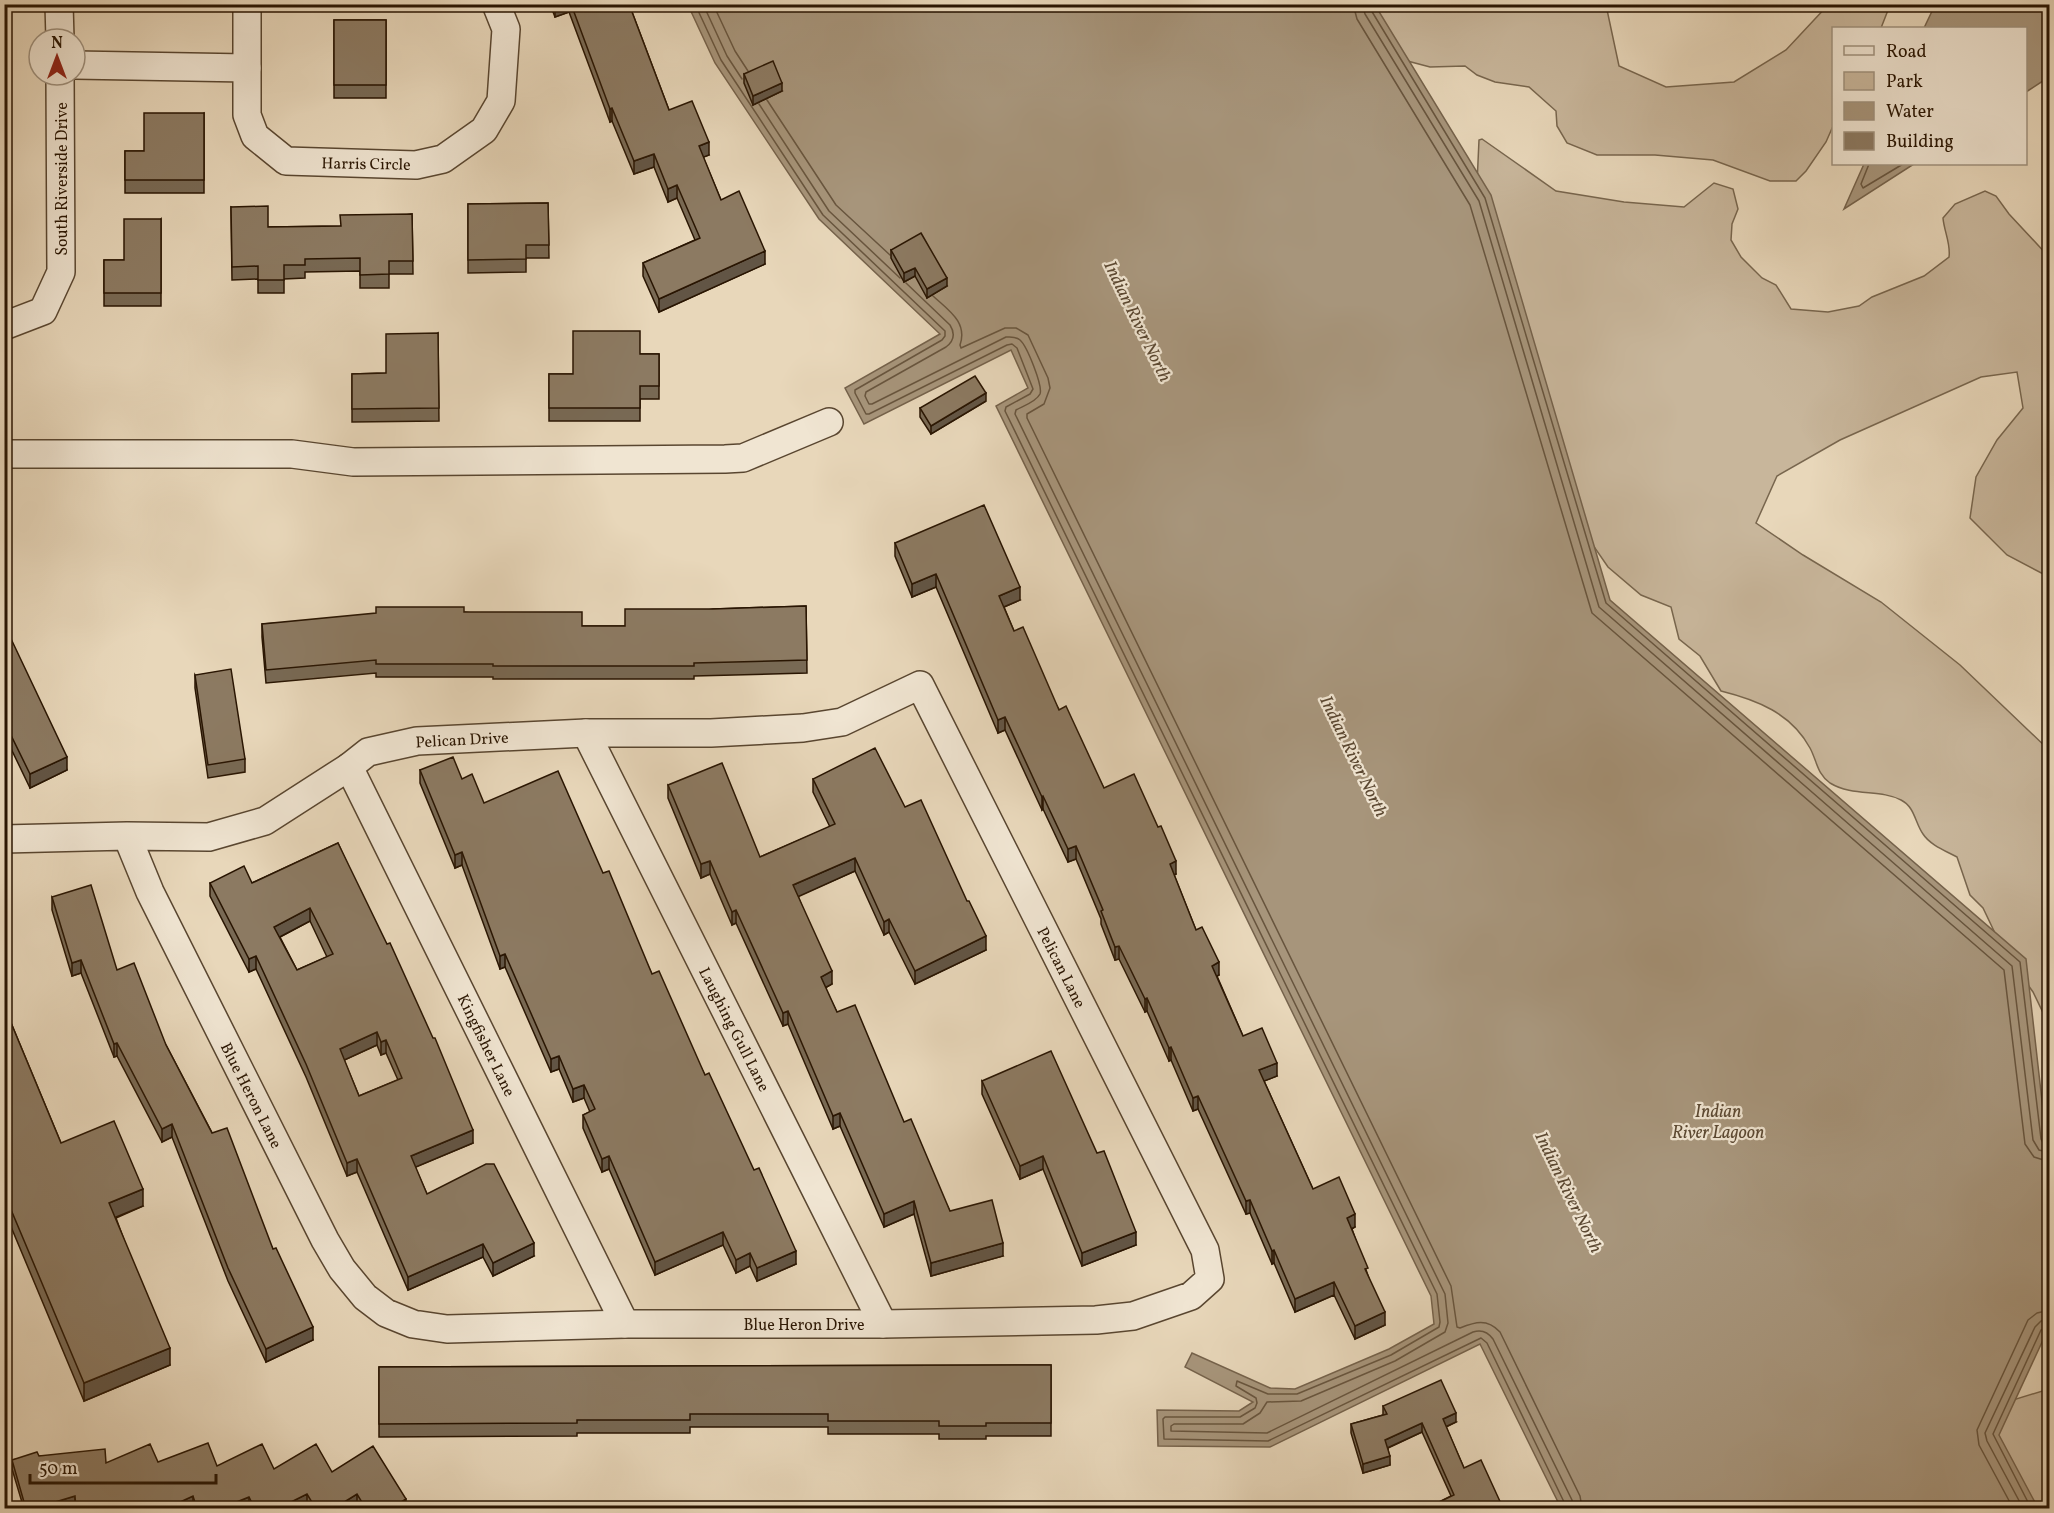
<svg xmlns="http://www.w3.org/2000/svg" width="2054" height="1513" font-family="Vollkorn,serif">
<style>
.green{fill:#c8b69b;stroke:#78664e;stroke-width:1.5}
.water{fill:#a7957b;stroke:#75624b;stroke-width:1.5}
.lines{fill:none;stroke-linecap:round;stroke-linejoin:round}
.shore{stroke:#68553e;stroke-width:1.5}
.minor-casing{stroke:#594630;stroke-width:30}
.minor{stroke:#f0e5d2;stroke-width:27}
.wall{fill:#786954;stroke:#291502;stroke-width:1.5;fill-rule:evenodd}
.shaded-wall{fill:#625545;stroke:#291502;stroke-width:1.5}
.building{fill:#8c7a62;stroke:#291502;stroke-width:1.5;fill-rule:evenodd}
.labels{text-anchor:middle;stroke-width:4.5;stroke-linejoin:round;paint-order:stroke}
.street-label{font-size:16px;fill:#291502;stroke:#f0e5d2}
.water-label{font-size:18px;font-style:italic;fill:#5b4832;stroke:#f0e5d2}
</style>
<rect width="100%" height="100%" fill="#e8d7ba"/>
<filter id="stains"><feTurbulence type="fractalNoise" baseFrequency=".00333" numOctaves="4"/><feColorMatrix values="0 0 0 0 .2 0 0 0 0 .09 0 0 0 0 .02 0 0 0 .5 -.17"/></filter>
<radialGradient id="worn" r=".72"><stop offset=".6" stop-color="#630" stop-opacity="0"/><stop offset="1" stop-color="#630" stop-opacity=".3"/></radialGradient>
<g class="green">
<polygon points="1366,4 1606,5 1619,66 1666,87 1734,82 1786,50 1828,5 1890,5 1881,28 1834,28 1833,126 1826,142 1806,171 1796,181 1770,181 1713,160 1655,155 1597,155 1567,143 1557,126 1556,111 1529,87 1495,82 1477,75 1465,66 1430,67 1400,59"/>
<path d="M 1482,139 L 1556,191 L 1624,202 L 1684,207 L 1714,183 L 1733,189 L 1738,209 L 1732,224 L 1731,240 L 1741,257 L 1762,278 L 1776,285 L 1791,309 L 1828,312 L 1859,306 L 1872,297 L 1924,276 L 1949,257 C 1951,244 1944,231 1943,218 L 1955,204 L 1985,191 L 1996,196 L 2009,214 L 2049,257 L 2049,577 L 2007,555 L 1970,518 L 1976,477 L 1997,440 L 2023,408 L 2017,372 L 1981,377 L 1840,440 L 1777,476 L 1756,523 L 1803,555 L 1881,602 L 1960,665 L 2049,750 L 2049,1025 L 2033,992 L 2016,968 L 2002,956 L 1994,931 L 1983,908 L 1970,895 L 1957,857 C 1946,851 1930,845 1923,834 C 1915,823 1915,807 1901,800 C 1880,789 1853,797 1830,783 C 1817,774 1817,761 1810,748 C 1791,713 1757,700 1721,691 L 1700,656 L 1679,639 L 1671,607 L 1641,595 L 1608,567 L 1588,538 L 1477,184 L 1479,140 Z"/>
<polygon points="2049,1389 2049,1508 2020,1508 1987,1446 2003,1403"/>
</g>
<g class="water">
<polygon points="688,5 1375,5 1491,195 1610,600 2026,959 2049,1163 2049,1327 1999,1435 2038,1508 1561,1508 1480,1344 1270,1447 1158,1446 1157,1410 1239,1411 1253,1402 1185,1367 1192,1353 1270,1388 1295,1389 1389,1349 1434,1324 1431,1296 996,406 1028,388 1011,350 864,424 845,388 940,334 819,219 715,63"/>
<polygon points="1935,5 2049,5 2049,77 2026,92 2026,28 1924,28"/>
<polygon points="1864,164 1914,164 1844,209"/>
</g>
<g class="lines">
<g class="shore">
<polyline points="695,4 721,60 823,215 945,331 945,336 942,340 855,390 855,393 866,414 869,414 1007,345 1012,344 1017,348 1033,389 1030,394 1006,407 1005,411 1437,1294 1440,1322 1439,1327 1391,1355 1297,1394 1268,1394 1237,1381 1236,1386 1256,1398 1257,1403 1255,1408 1240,1417 1165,1417 1163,1419 1164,1439 1268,1441 1481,1338 1487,1343 1565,1504 1566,1508"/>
<polyline points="703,4 727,56 742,79"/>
<polyline points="713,4 735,51 748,71"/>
<polyline points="1353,4 1357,19 1470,205 1592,613 2004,970 2025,1144 2034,1157 2050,1162"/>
<polyline points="1362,4 1365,14 1479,201 1599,607 2012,966 2033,1140 2039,1150 2050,1153"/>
<polyline points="1370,4 1371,10 1485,198 1606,603 2020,962 2041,1139 2044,1144 2050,1145"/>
<polyline points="767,100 836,205 890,255"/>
<polyline points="759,104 829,211 900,278"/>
<polyline points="1869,164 1861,184 1863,188 1903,164"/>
<path d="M 906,283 L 950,325 C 955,333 954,341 946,347 L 866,392 L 865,396 L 869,404 L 872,404 L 1006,337 C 1011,337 1015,336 1020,340 C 1027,346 1043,386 1040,394 C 1036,402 1023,406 1016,410 L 1015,414 L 1445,1294 L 1448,1323 L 1445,1332 L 1395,1361 L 1301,1401 L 1267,1402 L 1260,1413 L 1243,1424 L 1174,1424 L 1171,1426 L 1171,1431 L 1267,1433 L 1473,1332 C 1482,1329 1488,1332 1493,1339 L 1572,1500 L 1573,1508"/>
<path d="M 933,296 C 948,310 968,322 960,345 L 961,348 L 1005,328 L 1016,328 L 1028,335 L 1048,378 L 1050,388 L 1044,404 L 1027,414 L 1027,418 L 1451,1286 L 1457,1327 L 1460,1328 C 1475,1322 1487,1318 1500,1332 L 1580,1496 L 1582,1508"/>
<polyline points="2013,1508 1979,1445 1977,1430 2028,1320 2037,1313 2050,1310"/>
<polyline points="2023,1508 1987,1441 1985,1433 2035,1327 2041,1321 2050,1319"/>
<polyline points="2031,1508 1993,1434 2041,1330 2050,1326"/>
</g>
<defs>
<g id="minor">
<polyline points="59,4 60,39"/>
<polyline points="247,4 247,115 255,136 286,161 416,165 443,159 484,130 501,101 506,29 496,4"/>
<polyline points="75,65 247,68"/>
<polyline points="4,326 43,311 61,272 60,75"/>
<polyline points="4,454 292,454 353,462 725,459 743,458 829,422"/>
<polyline points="586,733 883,1324"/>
<polyline points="349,767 625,1324"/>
<polyline points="4,839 127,836 209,837 265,821 349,767 368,752 417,741 586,733 711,733 803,728 842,722 920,685 1205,1250 1210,1279 1191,1296 1133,1316 1096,1320 883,1324 625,1324 447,1329 413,1324 386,1313 365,1297 342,1269 325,1240 150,892 127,836"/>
</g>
</defs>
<use href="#minor" class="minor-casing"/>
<use href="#minor" class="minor"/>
</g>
<g class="wall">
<rect x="127" y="4" width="56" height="4"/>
<polygon points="550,4 629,4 669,110 709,155 703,157 721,200 765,264 659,312 643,276 643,263 695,240 677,198 668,202 654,167 634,174 612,121 610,122 569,12 555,17"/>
<rect x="334" y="20" width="52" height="78"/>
<polygon points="744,74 782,91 753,105 744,83"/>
<polygon points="204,113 204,193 125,193 125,151 144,151"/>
<polygon points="548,203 549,258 526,258 526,272 468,273 468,204"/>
<polygon points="231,207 268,227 340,226 412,214 413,274 389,274 389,288 360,288 360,271 305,272 305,278 284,279 284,293 258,293 258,279 232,280"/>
<polygon points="161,219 161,306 104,306 104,260 124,260"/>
<polygon points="891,250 947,286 927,298 915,276 904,282 891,258"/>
<polygon points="438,333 439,421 352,422 352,374 386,373"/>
<polygon points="640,354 659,354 659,399 640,399 640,421 549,421 549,374 573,374"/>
<polygon points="986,401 931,434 920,417 920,408"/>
<polygon points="895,543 1020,600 1004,607 1014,631 1104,788 1176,874 1174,875 1196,930 1219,975 1217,976 1243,1036 1277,1076 1264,1081 1313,1189 1355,1227 1352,1229 1385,1325 1355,1339 1334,1295 1295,1312 1274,1263 1272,1264 1250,1213 1246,1214 1198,1109 1193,1111 1171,1060 1169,1061 1147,1011 1145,1012 1119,959 1115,960 1101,924 1101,919 1076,859 1068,862 1043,809 1042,810 1005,730 998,733 936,587 912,597 895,556"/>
<polygon points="806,606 807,673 694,676 694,679 493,679 493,677 376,677 376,673 266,683 262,637 262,624 464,612 582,626 625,626 713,609"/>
<polygon points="4,624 67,770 30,788 4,734"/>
<polygon points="195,675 245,759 245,772 208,778 195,688"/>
<polygon points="420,770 462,779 484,803 603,873 652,974 705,1075 796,1264 757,1281 750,1266 736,1273 723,1245 655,1275 609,1169 602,1172 583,1128 583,1115 590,1112 584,1098 573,1102 559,1069 551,1072 505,967 500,969 462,865 455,868 420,783"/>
<polygon points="813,779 905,807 986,950 915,984 889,932 884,935 855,871 798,896 832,984 825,988 837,1012 904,1122 950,1211 1003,1256 931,1276 914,1214 884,1227 840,1126 833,1129 788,1024 783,1026 736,923 732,925 710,874 701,878 668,798 668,785 760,857 830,827 813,792"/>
<path d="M 338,843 L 473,1143 L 415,1167 L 427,1194 L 534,1256 L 493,1276 L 483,1257 L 408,1290 L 357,1172 L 347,1176 L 306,1077 L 256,969 L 249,972 L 210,896 L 210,883 L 252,883 ZM 310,921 L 327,957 L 297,970 L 280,937 ZM 377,1045 L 381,1055 L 386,1053 L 398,1080 L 359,1096 L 344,1060 Z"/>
<polygon points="52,897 117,970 166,1045 273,1249 313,1340 266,1362 228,1281 172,1137 162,1142 117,1056 114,1057 81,973 72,976 52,910"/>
<polygon points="4,1006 61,1143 143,1206 116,1218 170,1365 84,1401 4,1210"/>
<polygon points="982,1081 1136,1245 1082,1266 1043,1169 1020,1179 982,1094"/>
<polygon points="1051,1365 1051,1436 986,1436 986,1439 939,1439 939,1434 828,1434 828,1427 690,1427 690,1433 577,1433 577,1436 379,1437 379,1367"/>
<polygon points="1383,1406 1456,1422 1446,1427 1464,1468 1503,1509 1435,1509 1435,1504 1451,1496 1422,1432 1388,1448 1390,1465 1363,1473 1351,1433 1351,1424 1383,1415"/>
<polygon points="39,1456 106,1463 158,1462 217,1466 332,1472 406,1508 360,1509 357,1503 348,1509 311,1509 307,1503 295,1509 251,1509 249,1506 243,1509 194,1509 193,1505 185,1509 75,1509 75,1505 62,1509 24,1509 12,1469 12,1460"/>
</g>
<g class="shaded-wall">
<polygon points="555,4 569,4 569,12 555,17"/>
<polygon points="782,83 782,91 753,105 753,96"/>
<polygon points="612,108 612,121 610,122 610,109"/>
<polygon points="709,142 709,155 699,159 699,146"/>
<polygon points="654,154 654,167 634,174 634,161"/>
<polygon points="677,185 677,198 668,202 668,189"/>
<polygon points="765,251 765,264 659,312 659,299"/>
<polygon points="915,268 915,276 904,282 904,273"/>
<polygon points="947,278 947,286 927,298 927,289"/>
<polygon points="986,393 986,401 931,434 931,426"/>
<polygon points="936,574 936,587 912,597 912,584"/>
<polygon points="1020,587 1020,600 999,609 999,596"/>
<polygon points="1005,717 1005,730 998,733 998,720"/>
<polygon points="67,757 67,770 30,788 30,774"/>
<polygon points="1043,796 1043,809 1042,810 1042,797"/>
<polygon points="1076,846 1076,859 1068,862 1068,849"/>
<polygon points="462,852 462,865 455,868 455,855"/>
<polygon points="855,858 855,871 793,899 793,885"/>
<polygon points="710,861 710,874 701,878 701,864"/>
<polygon points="1176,861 1176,874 1170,877 1170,864"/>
<polygon points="310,908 310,921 274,940 274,927"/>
<polygon points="736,910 736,923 732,925 732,912"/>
<polygon points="889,919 889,932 884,935 884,922"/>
<polygon points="986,936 986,950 915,984 915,971"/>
<polygon points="1119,946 1119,959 1115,960 1115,947"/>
<polygon points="505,954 505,967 500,969 500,956"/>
<polygon points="256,956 256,969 249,972 249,959"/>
<polygon points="81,960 81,973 72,976 72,963"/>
<polygon points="1219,962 1219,975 1212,979 1212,966"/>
<polygon points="832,971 832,984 821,990 821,977"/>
<polygon points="1147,998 1147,1011 1145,1012 1145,999"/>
<polygon points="788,1011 788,1024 783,1026 783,1013"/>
<polygon points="377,1032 377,1045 340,1062 340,1049"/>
<polygon points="386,1040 386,1053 381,1055 381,1042"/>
<polygon points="117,1043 117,1056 114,1057 114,1044"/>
<polygon points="1171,1047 1171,1060 1169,1061 1169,1048"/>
<polygon points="559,1056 559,1069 551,1072 551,1059"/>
<polygon points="1277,1063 1277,1076 1259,1083 1259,1070"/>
<polygon points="584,1085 584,1098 573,1102 573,1089"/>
<polygon points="1198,1096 1198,1109 1193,1111 1193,1098"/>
<polygon points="840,1113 840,1126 833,1129 833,1116"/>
<polygon points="172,1124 172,1137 162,1142 162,1129"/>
<polygon points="473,1130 473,1143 411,1169 411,1156"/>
<polygon points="609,1156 609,1169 602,1172 602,1159"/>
<polygon points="1043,1156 1043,1169 1020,1179 1020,1166"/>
<polygon points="357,1159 357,1172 347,1176 347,1163"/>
<polygon points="143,1189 143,1206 109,1220 109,1203"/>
<polygon points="1250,1200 1250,1213 1246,1214 1246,1201"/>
<polygon points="914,1201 914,1214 884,1227 884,1214"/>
<polygon points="1355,1214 1355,1227 1347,1231 1347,1218"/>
<polygon points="723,1232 723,1245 655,1275 655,1262"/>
<polygon points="1136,1232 1136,1245 1082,1266 1082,1253"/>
<polygon points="534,1243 534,1256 493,1276 493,1263"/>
<polygon points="1003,1243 1003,1256 931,1276 931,1263"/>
<polygon points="483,1244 483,1257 408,1290 408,1277"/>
<polygon points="1274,1250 1274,1263 1272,1264 1272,1251"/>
<polygon points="796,1251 796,1264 757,1281 757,1268"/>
<polygon points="750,1253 750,1266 736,1273 736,1260"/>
<polygon points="1334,1282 1334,1295 1295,1312 1295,1299"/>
<polygon points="1385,1312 1385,1325 1355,1339 1355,1326"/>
<polygon points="313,1327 313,1340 266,1362 266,1349"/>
<polygon points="170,1348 170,1365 84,1401 84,1383"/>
<polygon points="1456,1413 1456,1422 1443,1428 1443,1419"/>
<polygon points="1422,1423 1422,1432 1385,1449 1385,1440"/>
<polygon points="1390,1456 1390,1465 1363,1473 1363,1464"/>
<polygon points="307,1494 307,1503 295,1509 277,1509"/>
<polygon points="357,1494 357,1503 348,1509 333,1509"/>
<polygon points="75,1496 75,1505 62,1509 32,1509"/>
<polygon points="193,1496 193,1505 185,1509 165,1509"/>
<polygon points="249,1497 249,1506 243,1509 219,1509"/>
<polygon points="406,1499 406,1508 404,1509 390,1509"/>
</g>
<g class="building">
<polygon points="571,4 629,4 669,110 692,101 709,142 699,146 721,200 739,191 765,251 659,299 643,263 700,238 677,185 668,189 654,154 634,161 612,108 610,109"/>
<rect x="334" y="20" width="52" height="65"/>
<polygon points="773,61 782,83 753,96 744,74"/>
<polygon points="144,113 204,113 204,180 125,180 125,151 144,151"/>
<polygon points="548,203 549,245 526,245 526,259 468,260 468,204"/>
<polygon points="268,206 268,227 341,226 340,215 412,214 413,261 389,261 389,274 360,275 360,258 305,259 305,265 284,265 284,280 258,280 258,266 232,267 231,207"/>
<polygon points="124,219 161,219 161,293 104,293 104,260 124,260"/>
<polygon points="921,233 947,278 927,289 915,268 904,273 891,250"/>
<polygon points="573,331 640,331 640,354 659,354 659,386 640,386 640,408 549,408 549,374 573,374"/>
<polygon points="438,333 439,408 352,409 352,374 386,373 386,334"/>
<polygon points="975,376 986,393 931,426 920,408"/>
<polygon points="984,505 1020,587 999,596 1014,631 1023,627 1059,710 1066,706 1104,788 1134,774 1158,827 1161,826 1176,861 1170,864 1196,930 1202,927 1219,962 1212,966 1243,1036 1262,1028 1277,1063 1259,1070 1313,1189 1339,1177 1355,1214 1347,1218 1368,1268 1365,1269 1385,1312 1355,1326 1334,1282 1295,1299 1274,1250 1272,1251 1250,1200 1246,1201 1198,1096 1193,1098 1171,1047 1169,1048 1147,998 1145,999 1119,946 1115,947 1101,911 1103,910 1076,846 1068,849 1043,796 1042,797 1005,717 998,720 936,574 912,584 895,543"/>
<polygon points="806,606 807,660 694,663 694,666 493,666 493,664 376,664 376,660 266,670 262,624 376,613 376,607 464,607 464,612 582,612 582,626 625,626 625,609 713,609"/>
<polygon points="4,624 67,757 30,774 4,721"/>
<polygon points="231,669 245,759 208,765 195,675"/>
<polygon points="875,748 905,807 921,800 967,901 969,901 986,936 915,971 889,919 884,922 855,858 793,885 832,971 821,977 837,1012 855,1005 904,1122 911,1119 950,1211 992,1200 1003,1243 931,1263 914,1201 884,1214 840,1113 833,1116 788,1011 783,1013 736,910 732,912 710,861 701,864 668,785 722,763 760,857 835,824 813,779"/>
<polygon points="453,757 462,779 472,774 484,803 558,771 603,873 609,871 652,974 659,971 705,1075 709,1073 754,1170 759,1168 796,1251 757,1268 750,1253 736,1260 723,1232 655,1262 609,1156 602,1159 583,1115 595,1109 584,1085 573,1089 559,1056 551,1059 505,954 500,956 462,852 455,855 420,770"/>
<path d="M 338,843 L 387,944 L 390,943 L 433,1038 L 435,1038 L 473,1130 L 411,1156 L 427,1194 L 486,1164 L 494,1164 L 534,1243 L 493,1263 L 483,1244 L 408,1277 L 357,1159 L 347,1163 L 306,1064 L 256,956 L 249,959 L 210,883 L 244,866 L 252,883 ZM 310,908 L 333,954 L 297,970 L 274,927 ZM 377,1032 L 381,1042 L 386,1040 L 402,1078 L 359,1096 L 340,1049 Z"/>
<polygon points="91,885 117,970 134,963 166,1045 212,1133 227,1128 273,1249 276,1248 313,1327 266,1349 228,1268 172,1124 162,1129 117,1043 114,1044 81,960 72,963 52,897"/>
<polygon points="4,1006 61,1143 114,1121 143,1189 109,1203 170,1348 84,1383 4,1193"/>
<polygon points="1051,1051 1097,1153 1104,1151 1136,1232 1082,1253 1043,1156 1020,1166 982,1081"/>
<polygon points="1051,1365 1051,1423 986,1423 986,1426 939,1426 939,1421 828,1421 828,1414 690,1414 690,1420 577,1420 577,1423 379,1424 379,1367"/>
<polygon points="1441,1380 1456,1413 1443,1419 1464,1468 1481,1460 1503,1508 1438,1509 1435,1504 1454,1495 1422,1423 1385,1440 1390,1456 1363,1464 1351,1424 1387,1414 1383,1406"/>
<polygon points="208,1443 217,1466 262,1444 274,1469 316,1444 332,1472 373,1446 406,1499 390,1509 366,1509 357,1494 333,1509 316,1509 307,1494 277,1509 255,1509 249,1497 219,1509 197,1509 193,1496 165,1509 140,1509 139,1506 115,1509 76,1509 75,1496 32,1509 26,1509 12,1460 37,1452 39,1456 105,1449 106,1463 150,1444 158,1462"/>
</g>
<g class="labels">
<g class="street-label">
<text transform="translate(366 163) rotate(1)" y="6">Harris Circle</text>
<text transform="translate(61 179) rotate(-90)" y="6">South Riverside Drive</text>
<text transform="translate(462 739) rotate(-3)" y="6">Pelican Drive</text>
<text transform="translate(1062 967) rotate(63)" y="6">Pelican Lane</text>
<text transform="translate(735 1029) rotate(63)" y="6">Laughing Gull Lane</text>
<text transform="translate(487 1045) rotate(64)" y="6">Kingfisher Lane</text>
<text transform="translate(252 1095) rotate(63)" y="6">Blue Heron Lane</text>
<text x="804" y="1330">Blue Heron Drive</text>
</g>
<g class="water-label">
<text transform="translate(1138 321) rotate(64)" y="6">Indian River North</text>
<text transform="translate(1354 756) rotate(64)" y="6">Indian River North</text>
<text x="1718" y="1117">Indian<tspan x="1718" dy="21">River Lagoon</tspan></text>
<text transform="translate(1569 1192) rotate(64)" y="6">Indian River North</text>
</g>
</g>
<rect width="2054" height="1513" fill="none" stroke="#e8d7ba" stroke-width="24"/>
<rect x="6" y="6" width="2042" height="1501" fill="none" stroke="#291502" stroke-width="3"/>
<rect x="12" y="12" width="2030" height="1489" fill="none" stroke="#291502" stroke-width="1.5"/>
<rect x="1832" y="27" width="195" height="138" fill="#f0e5d2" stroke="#a0927f" stroke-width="1.5"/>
<rect x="1844" y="46" width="30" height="9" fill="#f0e5d2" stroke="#a0927f" stroke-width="1.5"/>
<text x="1886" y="57" font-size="18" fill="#291502">Road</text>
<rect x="1844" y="72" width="30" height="18" fill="#c8b69b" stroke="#a0927f" stroke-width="1.5"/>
<text x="1886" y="87" font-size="18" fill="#291502">Park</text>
<rect x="1844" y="102" width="30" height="18" fill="#a7957b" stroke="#a0927f" stroke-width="1.5"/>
<text x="1886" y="117" font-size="18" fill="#291502">Water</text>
<rect x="1844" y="132" width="30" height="18" fill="#8c7a62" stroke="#a0927f" stroke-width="1.5"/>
<text x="1886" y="147" font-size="18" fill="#291502">Building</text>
<g transform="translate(57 57)"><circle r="28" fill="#f0e5d2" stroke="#a0927f" stroke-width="1.5"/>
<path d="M0-4.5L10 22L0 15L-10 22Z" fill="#8f2418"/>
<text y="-9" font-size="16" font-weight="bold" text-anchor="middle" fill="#291502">N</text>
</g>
<path d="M30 1474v9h186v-9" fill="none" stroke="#291502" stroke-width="3"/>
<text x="39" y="1474" font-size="18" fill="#291502" stroke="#f0e5d2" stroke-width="4.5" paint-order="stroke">50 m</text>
<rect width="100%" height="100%" filter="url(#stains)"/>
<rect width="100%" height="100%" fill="url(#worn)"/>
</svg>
